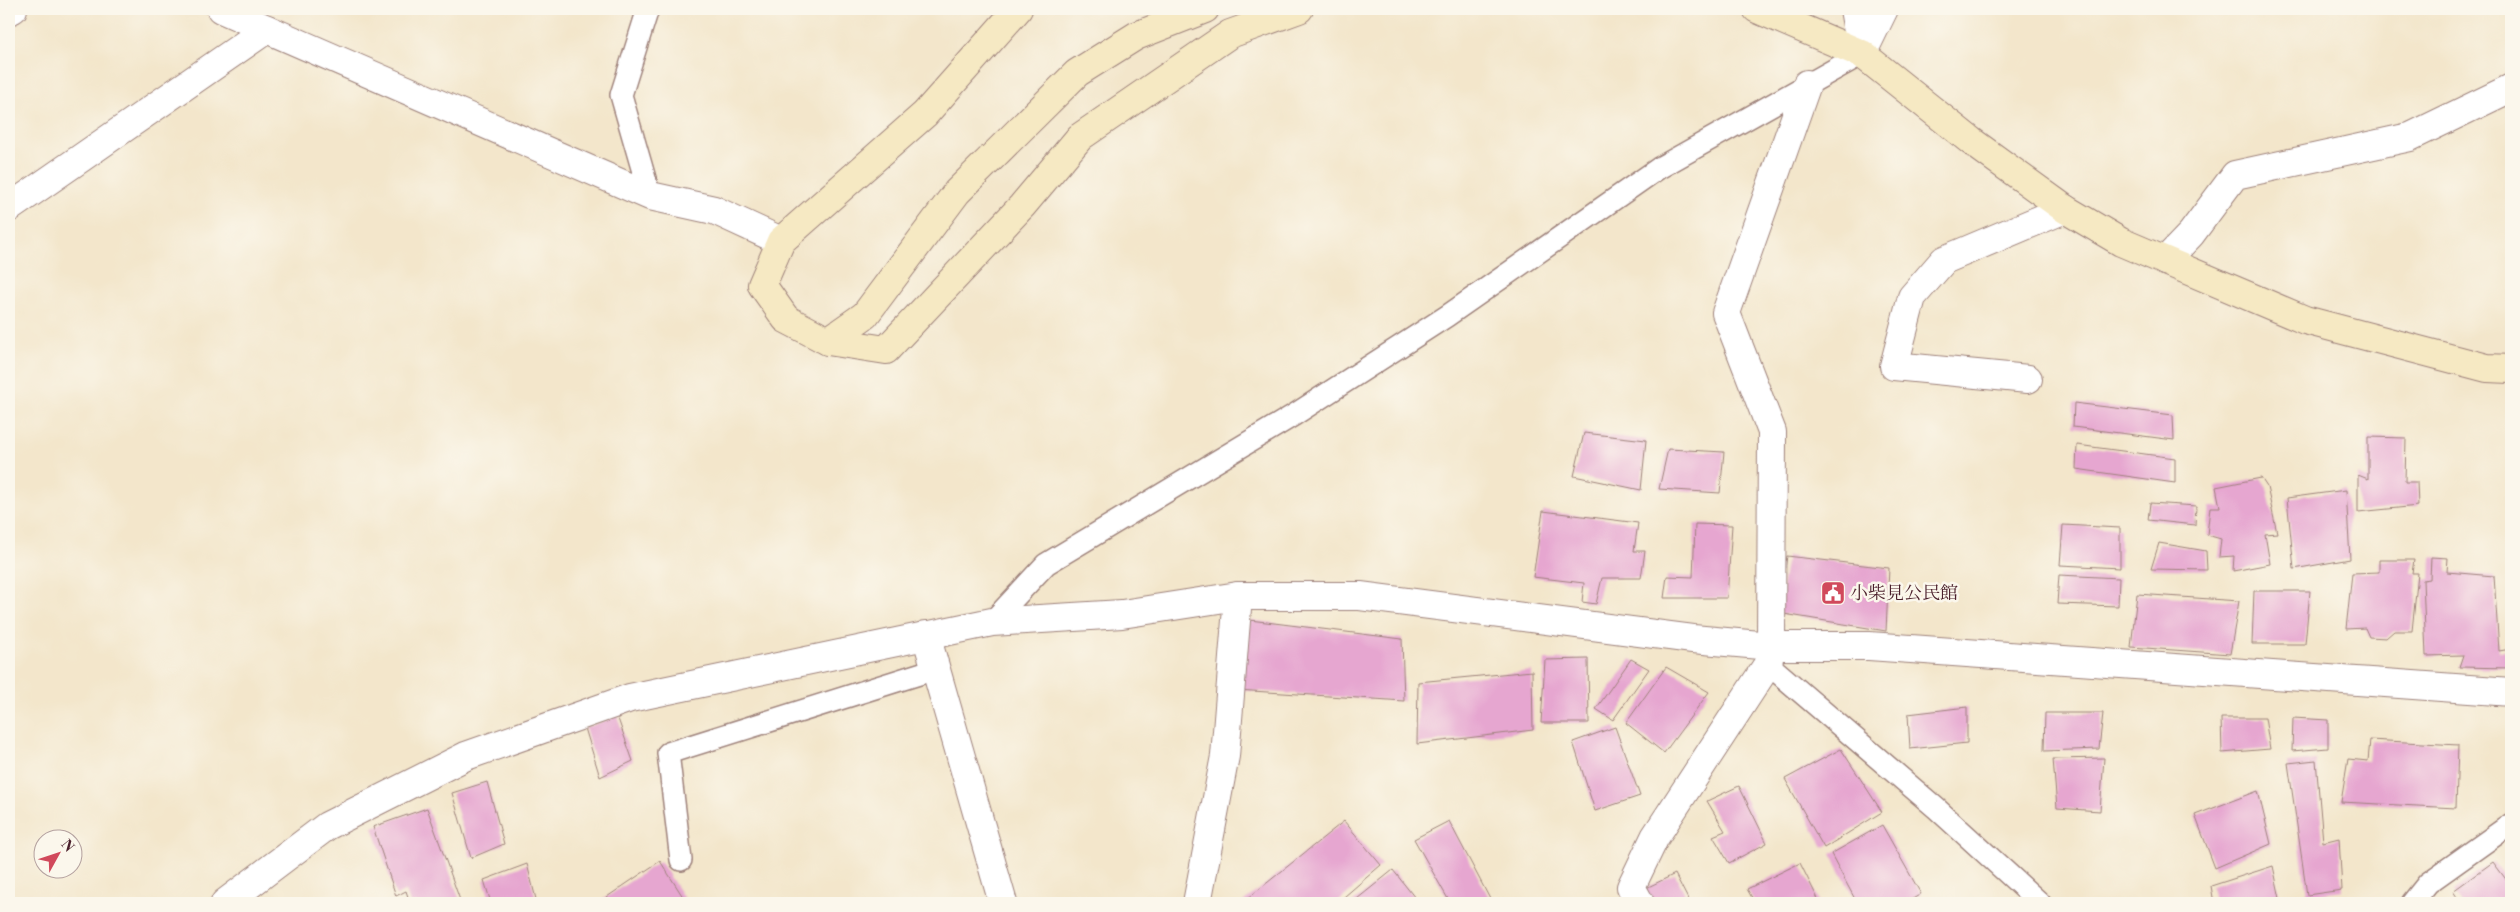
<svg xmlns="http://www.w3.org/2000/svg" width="2520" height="912" font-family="'Libre Bodoni','Noto Serif JP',serif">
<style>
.building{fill:#e6a6d0}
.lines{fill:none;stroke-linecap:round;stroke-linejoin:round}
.lane-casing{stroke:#9e827b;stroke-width:24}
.street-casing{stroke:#9e827b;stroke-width:30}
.secondary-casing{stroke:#9e827b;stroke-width:30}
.lane{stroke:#fff;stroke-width:21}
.street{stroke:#fff;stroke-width:28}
.secondary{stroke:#f6e9c3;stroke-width:28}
.labels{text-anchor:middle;stroke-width:5;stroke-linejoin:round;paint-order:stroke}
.poi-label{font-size:18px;fill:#4a1f2b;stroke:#fbf7ec;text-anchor:start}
</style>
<rect width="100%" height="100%" fill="#fbf7ec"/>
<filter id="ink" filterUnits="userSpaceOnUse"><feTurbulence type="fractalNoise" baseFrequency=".02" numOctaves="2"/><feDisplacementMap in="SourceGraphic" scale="10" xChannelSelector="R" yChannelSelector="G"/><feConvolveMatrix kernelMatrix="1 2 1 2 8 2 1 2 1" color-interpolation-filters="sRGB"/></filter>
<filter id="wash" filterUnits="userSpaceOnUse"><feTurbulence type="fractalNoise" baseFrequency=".0096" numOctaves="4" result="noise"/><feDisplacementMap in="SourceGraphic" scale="20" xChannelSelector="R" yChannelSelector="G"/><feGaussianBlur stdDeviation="1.12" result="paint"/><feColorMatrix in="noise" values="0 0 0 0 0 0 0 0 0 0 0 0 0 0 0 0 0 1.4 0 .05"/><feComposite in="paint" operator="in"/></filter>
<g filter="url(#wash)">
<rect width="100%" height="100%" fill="#f3e6cb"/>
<g id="blocks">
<g class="building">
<polygon points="2074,403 2173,415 2174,440 2073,427"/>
<polygon points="1584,433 1646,440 1641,490 1574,476"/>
<polygon points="2368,437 2406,438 2405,482 2417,482 2418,506 2358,512 2358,475 2368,479"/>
<polygon points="2077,445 2175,458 2175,483 2076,469"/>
<polygon points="1668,449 1724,452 1720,493 1659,489"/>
<polygon points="2261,478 2267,487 2277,533 2265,534 2270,564 2233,571 2234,556 2219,557 2221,539 2207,535 2210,507 2220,507 2216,487"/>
<polygon points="2346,490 2350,559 2294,569 2287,498"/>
<polygon points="2150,503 2196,506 2195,525 2148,520"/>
<polygon points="1543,511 1638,523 1634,551 1645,551 1641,578 1602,578 1596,604 1582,602 1584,583 1533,577"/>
<polygon points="1695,524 1732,525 1727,598 1664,598 1667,576 1693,577"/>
<polygon points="2063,525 2120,528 2120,568 2060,565"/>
<polygon points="2159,543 2206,551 2207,570 2151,569"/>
<polygon points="1787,556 1889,568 1886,631 1778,613"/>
<polygon points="2431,557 2448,558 2447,572 2494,576 2499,651 2511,649 2511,668 2459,667 2463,655 2426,656 2423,580 2430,579"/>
<polygon points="2379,560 2414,560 2412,573 2418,573 2412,631 2394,631 2386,638 2369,637 2365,628 2346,629 2352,573 2379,572"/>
<polygon points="2059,575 2119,578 2118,606 2057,604"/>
<polygon points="2254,591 2310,591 2305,644 2252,644"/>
<polygon points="2137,594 2239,601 2230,654 2131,647"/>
<polygon points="1250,620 1402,639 1404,701 1237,690"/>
<polygon points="1588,659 1589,723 1541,723 1545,660"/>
<polygon points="1631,659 1649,669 1613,720 1596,709"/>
<polygon points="1666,667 1709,692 1664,753 1626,723"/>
<polygon points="1532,671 1533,730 1417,744 1418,682"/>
<polygon points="1967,707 1967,743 1910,749 1908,714"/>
<polygon points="2045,713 2103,713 2099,749 2044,751"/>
<polygon points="617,716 633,761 600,777 585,728"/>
<polygon points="2221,718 2265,718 2270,749 2222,753"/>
<polygon points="2293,718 2328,720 2328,748 2292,751"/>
<polygon points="1615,727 1640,796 1595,811 1573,742"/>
<polygon points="2370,740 2458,745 2456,808 2341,802 2348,759 2368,761"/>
<polygon points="1841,749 1882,812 1824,848 1785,779"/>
<polygon points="2104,758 2100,811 2057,808 2053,759"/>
<polygon points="2316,760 2323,842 2339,838 2342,890 2307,895 2288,763"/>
<polygon points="487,782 504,844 471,858 452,793"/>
<polygon points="1739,786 1767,843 1729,863 1713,836 1725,831 1707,801"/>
<polygon points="2258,791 2271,844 2215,868 2195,815"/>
<polygon points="427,808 461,903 410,903 406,891 396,896 373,827"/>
<polygon points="1344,821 1381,865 1337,903 1242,903"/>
<polygon points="1449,821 1490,899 1483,903 1442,903 1448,899 1414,839"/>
<polygon points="1882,825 1921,894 1906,903 1857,903 1831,854"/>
<polygon points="660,861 687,903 598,903"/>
<polygon points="2493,862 2511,886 2511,903 2461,903 2453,891"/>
<polygon points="1800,863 1820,903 1755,903 1747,889"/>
<polygon points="527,864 537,903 491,903 484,880"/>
<polygon points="2273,866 2281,903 2214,903 2211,886"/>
<polygon points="1393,870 1419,903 1352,903"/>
<polygon points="1675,874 1690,903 1653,903 1644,889"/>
</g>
</g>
</g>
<g filter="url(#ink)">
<use href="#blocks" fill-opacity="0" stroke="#9e827b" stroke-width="1"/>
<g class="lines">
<defs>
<g id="lane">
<polyline points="648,9 621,95 650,196"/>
<polyline points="992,622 1046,564 1294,415 1447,316 1659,168 1862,54"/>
<polyline points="1768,664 1936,808 2040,903"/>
<polyline points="681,860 668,753 935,669"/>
<polyline points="2412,903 2428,883 2511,824"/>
</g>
<g id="street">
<polyline points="221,9 650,196 714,210 781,241"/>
<polyline points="1854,9 1862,54"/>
<polyline points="9,11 13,9"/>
<polyline points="1862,54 1884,9"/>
<polyline points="9,208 267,29"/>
<polyline points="2165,261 2191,234 2235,175 2410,137 2511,88"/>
<polyline points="2028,379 1894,366 1912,297 1944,260 2065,209"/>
<polyline points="926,635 1003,903"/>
<polyline points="225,903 327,826 466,756 630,698 992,622 1122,614 1238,596 1360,596 1693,639 1771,646 1869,646 2511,692"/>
<polyline points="1197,903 1225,756 1238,596"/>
<polyline points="1640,903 1631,887 1655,837 1768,664 1771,646 1772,432 1726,313 1807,84"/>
</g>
<g id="secondary">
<polyline points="1018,9 925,114 781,241 762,285 786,319 828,341 886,350 1022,206 1080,137 1230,34 1299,9"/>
<polyline points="1757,9 1862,54 1971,141 2065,209 2121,242 2305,320 2487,368 2511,369"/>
<polyline points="828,341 865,315 957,192 1077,73 1136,36 1205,9"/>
</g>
</defs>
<use href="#lane" class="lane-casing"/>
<use href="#street" class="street-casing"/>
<use href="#secondary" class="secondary-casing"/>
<use href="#lane" class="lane"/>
<use href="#street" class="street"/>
<use href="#secondary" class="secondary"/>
</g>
</g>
<defs>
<symbol id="civic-square" viewBox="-11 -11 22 22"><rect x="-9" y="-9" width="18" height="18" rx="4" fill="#d1495b" stroke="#fbf7ec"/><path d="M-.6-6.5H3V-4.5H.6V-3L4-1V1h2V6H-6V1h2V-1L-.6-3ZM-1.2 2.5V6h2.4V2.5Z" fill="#fff"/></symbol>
</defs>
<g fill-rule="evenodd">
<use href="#civic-square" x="1819" y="579" width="28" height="28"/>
</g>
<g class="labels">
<g class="poi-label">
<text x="1850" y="599">小柴見公民館</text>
</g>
</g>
<rect width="2520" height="912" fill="none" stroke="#fbf7ec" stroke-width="30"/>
<g transform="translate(58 854) rotate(50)"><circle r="24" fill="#fbf7ec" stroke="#b4a19f"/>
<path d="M0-4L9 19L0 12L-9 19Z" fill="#d1495b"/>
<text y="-8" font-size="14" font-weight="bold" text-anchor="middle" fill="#4a1f2b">N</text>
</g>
</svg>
